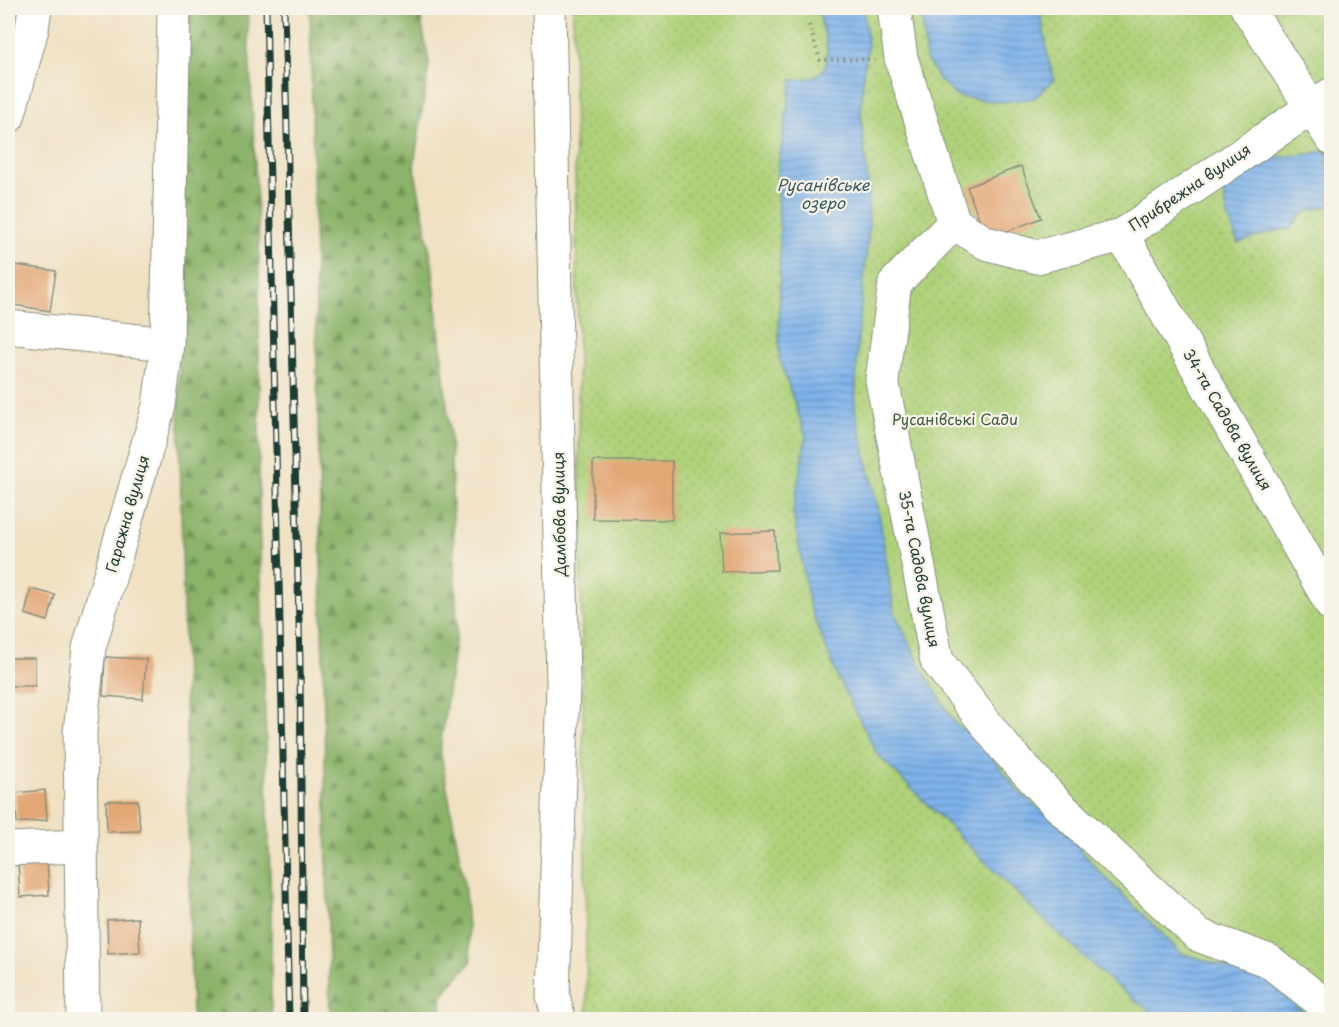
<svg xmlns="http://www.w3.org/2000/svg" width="1339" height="1027" font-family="'Playpen Sans',sans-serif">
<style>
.forest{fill:url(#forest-firs);stroke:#55784e;stroke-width:1.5}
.garden{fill:url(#garden-dots);stroke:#678756;stroke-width:1.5}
.water{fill:url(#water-rules);stroke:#4e7890;stroke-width:1.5}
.building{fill:#e3a675}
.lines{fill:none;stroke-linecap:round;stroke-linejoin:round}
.minor-casing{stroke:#888f7c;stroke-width:35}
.path{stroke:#888f7c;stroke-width:4;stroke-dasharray:1.5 4.5;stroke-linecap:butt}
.minor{stroke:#fff;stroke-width:33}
.rail-casing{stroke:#1f3d34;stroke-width:7}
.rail{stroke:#f7f3e8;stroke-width:4.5;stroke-dasharray:14;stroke-linecap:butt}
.labels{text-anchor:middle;stroke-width:4.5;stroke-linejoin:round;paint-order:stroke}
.street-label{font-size:15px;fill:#1f3d34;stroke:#f7f3e8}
.park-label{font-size:15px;fill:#3c5b42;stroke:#f7f3e8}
.water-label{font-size:16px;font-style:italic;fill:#375a62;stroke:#f7f3e8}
</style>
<defs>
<pattern id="forest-firs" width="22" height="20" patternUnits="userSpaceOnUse" patternTransform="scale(1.5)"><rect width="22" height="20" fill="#8bb369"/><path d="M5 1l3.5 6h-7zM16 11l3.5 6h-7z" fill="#719357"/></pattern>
<pattern id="garden-dots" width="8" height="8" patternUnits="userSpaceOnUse" patternTransform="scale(1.5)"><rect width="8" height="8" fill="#afd179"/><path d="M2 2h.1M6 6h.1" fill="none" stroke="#96b469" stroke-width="1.8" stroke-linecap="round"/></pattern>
<pattern id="water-rules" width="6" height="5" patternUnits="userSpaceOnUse" patternTransform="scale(1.5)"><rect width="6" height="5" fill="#7eb2eb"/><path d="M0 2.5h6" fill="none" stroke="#6792bf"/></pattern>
</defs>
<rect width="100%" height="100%" fill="#f7f3e8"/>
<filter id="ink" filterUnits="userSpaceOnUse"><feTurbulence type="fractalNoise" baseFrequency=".0167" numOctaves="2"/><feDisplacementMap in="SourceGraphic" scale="12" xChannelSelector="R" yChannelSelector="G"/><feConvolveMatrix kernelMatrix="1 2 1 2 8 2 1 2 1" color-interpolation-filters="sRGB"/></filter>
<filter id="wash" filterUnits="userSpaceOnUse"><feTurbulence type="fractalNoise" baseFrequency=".008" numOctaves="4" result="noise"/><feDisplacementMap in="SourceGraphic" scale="24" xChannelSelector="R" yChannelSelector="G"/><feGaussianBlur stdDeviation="1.35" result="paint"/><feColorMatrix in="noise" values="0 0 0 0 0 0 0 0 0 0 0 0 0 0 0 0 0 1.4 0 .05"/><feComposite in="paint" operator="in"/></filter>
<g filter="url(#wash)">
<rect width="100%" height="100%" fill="#f0e1c3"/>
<g class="forest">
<polygon points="189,8 247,8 259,242 259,516 271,910 271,1019 192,1019 179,410 179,342"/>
<polygon points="310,8 419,8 429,63 414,166 432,262 450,436 457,628 440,749 464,882 471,962 441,996 442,1019 330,1019"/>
</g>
<polygon class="garden" points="573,8 1331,8 1331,1019 609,1020 587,1013"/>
<g class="water">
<path d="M 818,8 L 863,8 L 868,44 L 863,77 L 861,117 L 868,181 L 869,228 L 858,336 L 855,409 L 879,513 L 894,611 L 920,665 L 956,725 L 976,737 L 1020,793 L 1058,823 L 1095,867 L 1181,953 L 1222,966 L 1266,977 L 1290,1002 L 1314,1019 L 1160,1019 L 1108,979 L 1037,913 L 878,755 L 838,678 L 810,607 L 793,513 L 806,436 L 779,358 L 780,239 L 777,174 L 792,80 C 798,79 805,80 811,78 C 841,68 821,28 818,8 Z"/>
<polygon points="921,8 1040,8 1048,58 1054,79 1035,98 1000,102 956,96 938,78 926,59"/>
<path d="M 1328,150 L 1327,165 L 1331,173 L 1331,206 C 1311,208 1301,211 1291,229 L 1274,231 L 1238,243 L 1228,216 L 1222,186 L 1232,168 L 1260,163 L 1278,157 L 1304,155 Z"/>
</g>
<g id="blocks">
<g class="building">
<polygon points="1021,166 1041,218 987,239 967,187"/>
<polygon points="8,264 56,271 50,311 8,304"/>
<polygon points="593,461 672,461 672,520 593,519"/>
<polygon points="775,531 777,570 722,572 720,533"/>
<polygon points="31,589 55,595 48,621 25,614"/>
<polygon points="105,657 146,659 143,699 103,696"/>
<rect x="8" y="658" width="27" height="28"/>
<polygon points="45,790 47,820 17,823 15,793"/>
<polygon points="138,800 140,831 107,832 106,801"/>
<polygon points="47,858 49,895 20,897 18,860"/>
<polygon points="138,918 140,952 108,954 107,920"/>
</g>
</g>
</g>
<g filter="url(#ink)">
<use href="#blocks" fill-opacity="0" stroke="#888f7c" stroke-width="1.5"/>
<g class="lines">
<defs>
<g id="minor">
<polyline points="549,8 563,684 553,995 557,1012 560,1020"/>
<polyline points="894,8 901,58 954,223 986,243 1037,257 1122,235 1332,94"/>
<polyline points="1247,8 1332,139"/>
<polyline points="8,117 32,29 35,8"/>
<polyline points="954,223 895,283 882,380 937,661 1005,748 1057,804 1198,935 1269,961 1329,1008"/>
<polyline points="1122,235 1332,605"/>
<polyline points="8,327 167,344"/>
<polyline points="8,849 80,846"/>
<polyline points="83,1020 80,732 89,648 159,406 167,344 174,8"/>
</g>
</defs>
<use href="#minor" class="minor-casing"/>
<polyline class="path" points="809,25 820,60 874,59"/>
<use href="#minor" class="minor"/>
<defs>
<g id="rail">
<polyline points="266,8 289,1020"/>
<polyline points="284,8 300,663 303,1020"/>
</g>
</defs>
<use href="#rail" class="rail-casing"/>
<use href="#rail" class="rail"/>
</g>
</g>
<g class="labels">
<g class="street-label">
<text transform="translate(1190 188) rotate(-34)" y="5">Прибрежна вулиця</text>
<text transform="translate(1227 420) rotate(60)" y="5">34-та Садова вулиця</text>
<text transform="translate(128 514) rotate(-74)" y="5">Гаражна вулиця</text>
<text transform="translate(560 514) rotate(-91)" y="5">Дамбова вулиця</text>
<text transform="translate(919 569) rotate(79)" y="5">35-та Садова вулиця</text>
</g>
<g class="park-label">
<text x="955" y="425">Русанівські Сади</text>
</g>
<g class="water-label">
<text x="823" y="191">Русанівське<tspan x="823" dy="18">озеро</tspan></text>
</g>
</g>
<rect width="1339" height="1027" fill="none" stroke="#f7f3e8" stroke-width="30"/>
</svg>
